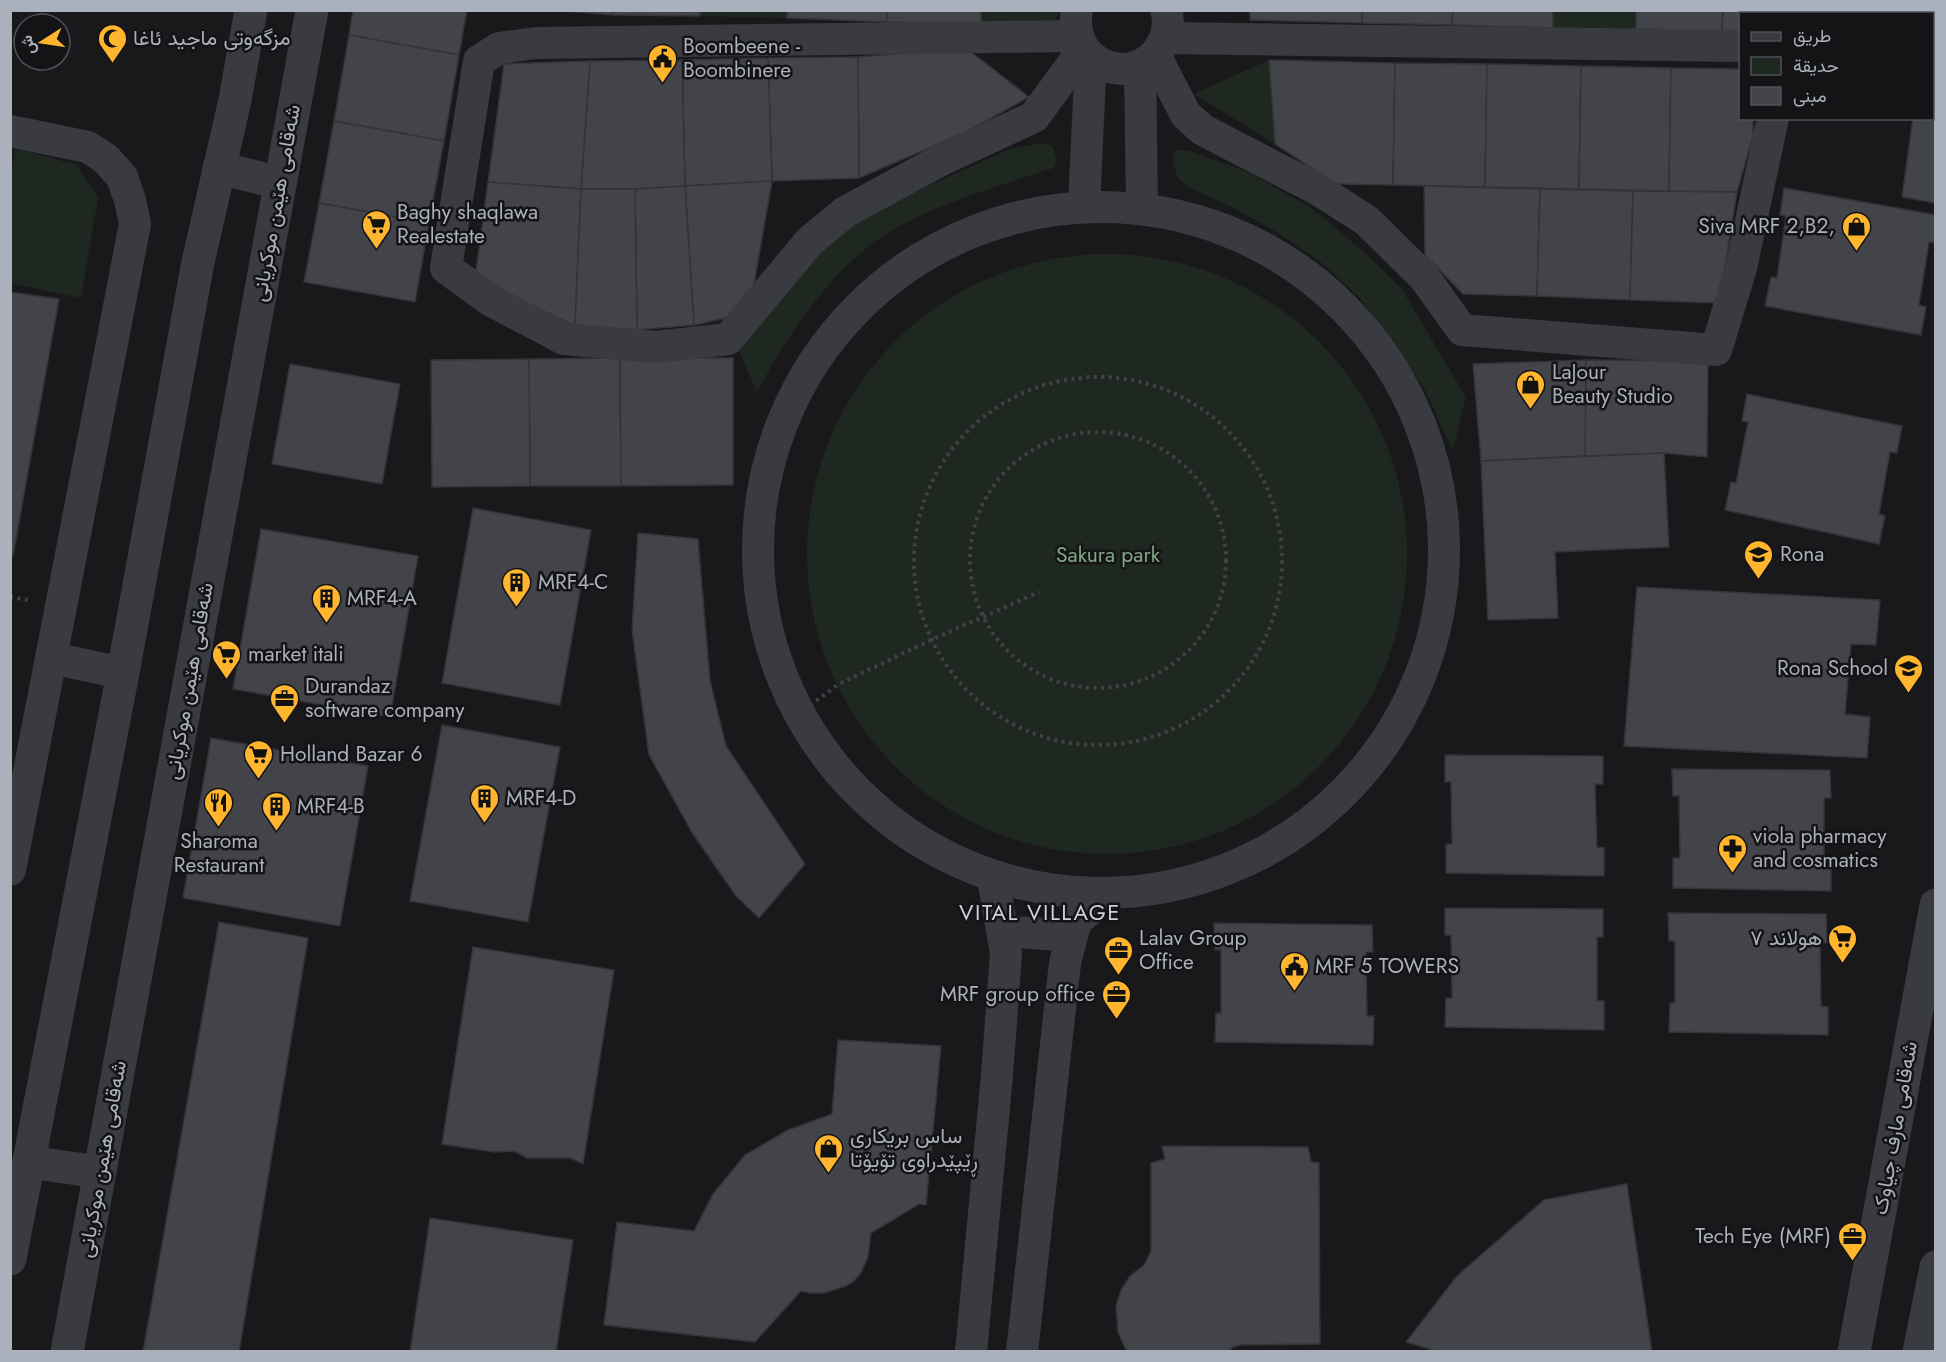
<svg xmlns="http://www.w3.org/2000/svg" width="1946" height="1362" font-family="Jost,Vazirmatn,sans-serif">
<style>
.green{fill:#1f2820}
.building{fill:#434449;stroke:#333338;stroke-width:1.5}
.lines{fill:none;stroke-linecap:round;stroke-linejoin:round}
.path{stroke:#404248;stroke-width:4;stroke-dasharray:3 4.5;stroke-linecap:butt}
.minor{stroke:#3a3b41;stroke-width:32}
.tertiary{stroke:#3a3b41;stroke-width:33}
.labels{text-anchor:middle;stroke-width:5;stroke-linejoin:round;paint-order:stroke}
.poi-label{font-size:21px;fill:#abb0bd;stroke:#141417;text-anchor:start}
.street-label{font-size:21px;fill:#abb0bd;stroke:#141417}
.park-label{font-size:21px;fill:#80a982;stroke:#141417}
.neighbourhood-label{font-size:22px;letter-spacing:1.5px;fill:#cccfd8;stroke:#141417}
</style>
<rect width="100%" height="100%" fill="#19191c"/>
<g class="green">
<polygon points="700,11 788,11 787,18 700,16"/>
<polygon points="981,11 1060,11 1052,25 981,23"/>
<polygon points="1553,11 1636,11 1636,29 1553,28"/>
<polygon points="1269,60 1275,144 1194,94"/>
<path d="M 1042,143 L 1052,146 L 1057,159 L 1054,168 C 1004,184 952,199 905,223 C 838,258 792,327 757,392 L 738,348 L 820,251 L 854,224 L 892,202 L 1010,149 Z"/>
<polygon points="16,148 76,165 98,198 81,298 11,283 10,177"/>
<polygon points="1175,150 1189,151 1248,172 1311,208 1337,229 1374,261 1401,288 1466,397 1453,451 1424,388 1385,332 1358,296 1323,264 1277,232 1232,207 1190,188 1179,179 1175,170 1173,160"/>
<circle cx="1107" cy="554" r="300"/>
</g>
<g class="building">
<polygon points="353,10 467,10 459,55 349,35"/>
<polygon points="553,10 613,10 613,15"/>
<polygon points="613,10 700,10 700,16 613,15"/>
<polygon points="788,10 887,10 887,22 787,18"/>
<polygon points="887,10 981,10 981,23 887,22"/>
<polygon points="1250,10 1362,10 1362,23 1250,20"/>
<polygon points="1362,10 1453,10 1452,25 1362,23"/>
<polygon points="1453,10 1553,10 1553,28 1452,25"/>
<polygon points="1636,10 1723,10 1722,31 1636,29"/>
<polygon points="1723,10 1823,10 1823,14 1740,14 1740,32 1722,31"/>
<rect x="1823" y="10" width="97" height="4"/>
<polygon points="1928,11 1936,12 1936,109 1932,109 1932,14 1927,14"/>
<polygon points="349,35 459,55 444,141 334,121"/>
<polygon points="966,48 1029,97 966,132 859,178 858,57"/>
<polygon points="858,57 859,178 772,181 768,58"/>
<polygon points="768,58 772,181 685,186 682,60"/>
<polygon points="682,60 685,186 635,189 581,189 590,61"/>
<polygon points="1269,60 1395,63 1393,185 1336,184 1275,144"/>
<polygon points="590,61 581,189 488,182 504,64"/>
<polygon points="1395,63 1487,64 1485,187 1393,185"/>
<polygon points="1487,64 1581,66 1579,189 1485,187"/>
<polygon points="1581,66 1671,68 1669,191 1579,189"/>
<polygon points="1671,68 1740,69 1740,118 1753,118 1753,136 1737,192 1669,191"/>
<polygon points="1932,109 1936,109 1936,203 1902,197 1913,118 1932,118"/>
<polygon points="334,121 444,141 429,223 319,203"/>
<polygon points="772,181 749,313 694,325 685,186"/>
<polygon points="488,182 581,189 575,326 475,278"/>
<polygon points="685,186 694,325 637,330 635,189"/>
<polygon points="1424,186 1540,189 1537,296 1463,294 1425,255"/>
<polygon points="1784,188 1936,215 1936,243 1929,242 1919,305 1926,307 1921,335 1765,306 1771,277 1777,278 1786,216 1780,215"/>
<polygon points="581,189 635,189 637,330 575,326"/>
<polygon points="1540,189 1633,191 1630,300 1537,296"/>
<polygon points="1633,191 1737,192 1719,303 1630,300"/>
<polygon points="319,203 429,223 415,302 304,282"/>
<polygon points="10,292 59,299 13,556 10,556"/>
<polygon points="620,358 621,486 530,486 529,359"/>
<polygon points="620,358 733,358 733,485 621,486"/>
<polygon points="529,359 530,486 432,487 431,360"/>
<polygon points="1586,360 1708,361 1707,457 1664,453 1585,456"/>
<polygon points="1586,360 1585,456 1481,461 1473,364"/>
<polygon points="290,364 400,384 382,484 272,464"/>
<polygon points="1747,394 1902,426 1897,453 1890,452 1879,514 1885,516 1879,544 1725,510 1731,482 1736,483 1748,422 1742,421"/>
<polygon points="1664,453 1669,547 1555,552 1558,618 1488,620 1481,461"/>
<polygon points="473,508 591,530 560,705 442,683"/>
<polygon points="261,529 418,556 390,717 233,689"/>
<polygon points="638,533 698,539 710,681 726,746 805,864 759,918 736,896 693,834 649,755 632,630"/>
<polygon points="1637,587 1880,600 1876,645 1851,644 1845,714 1870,717 1867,758 1624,746"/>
<polygon points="442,725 560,747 528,922 410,901"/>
<polygon points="211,738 368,766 340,926 183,898"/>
<polygon points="1445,755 1603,756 1603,784 1595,784 1597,847 1604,848 1604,876 1446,873 1446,844 1452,844 1451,782 1445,782"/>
<polygon points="1672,769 1830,770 1831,798 1824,798 1824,862 1831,862 1831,891 1673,888 1673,858 1680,858 1679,796 1673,796"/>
<polygon points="1445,908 1603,909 1603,937 1597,937 1597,1001 1604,1001 1604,1030 1445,1027 1446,998 1452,998 1451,935 1445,935"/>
<polygon points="1668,913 1826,914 1827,943 1820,942 1821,1006 1828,1007 1828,1035 1669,1032 1670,1003 1675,1003 1675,941 1669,941"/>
<polygon points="219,922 308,938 239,1352 143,1352"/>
<polygon points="1214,923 1372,925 1373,952 1366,952 1367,1016 1374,1016 1373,1045 1215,1042 1216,1013 1221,1013 1221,950 1215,950"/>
<polygon points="473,947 614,970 583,1164 570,1158 527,1158 514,1151 494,1152 442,1144"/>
<polygon points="838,1040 941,1046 926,1205 919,1204 871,1233 868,1257 861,1273 854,1281 846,1286 824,1293 810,1293 801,1291 755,1342 604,1325 617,1222 694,1231 713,1194 745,1155 788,1130 832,1114"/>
<polygon points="1162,1146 1308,1147 1311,1162 1319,1163 1320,1344 1240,1345 1233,1347 1228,1352 1127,1352 1118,1332 1116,1306 1121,1290 1130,1276 1144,1265 1151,1251 1151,1163 1165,1159"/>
<polygon points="1627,1184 1652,1352 1439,1352 1406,1342 1457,1276 1544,1200"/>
<polygon points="430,1218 573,1240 556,1352 410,1352"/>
</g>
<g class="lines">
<g class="path">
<circle cx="1098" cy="561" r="184"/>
<circle cx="1098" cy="560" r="128"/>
<polyline points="10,597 28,600"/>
<polyline points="798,714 839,684 931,640 1039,592"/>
</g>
<g class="minor">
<path d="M 1077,10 C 1066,69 1143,93 1165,38 C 1168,29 1169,19 1166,10"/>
<polyline points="1077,36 536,43 499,48 479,61 446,268 490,300 564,339 655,347 728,339 810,241 845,212 941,160 1034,117 1083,50"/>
<polyline points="1165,38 1740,46"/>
<polyline points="1155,55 1186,115 1203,130 1317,189 1366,220 1424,277 1462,330 1716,350 1741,268 1773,118"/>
<polyline points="1140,65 1142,207"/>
<polyline points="10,131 88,147 106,159 122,177 130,200 135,224 10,870"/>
<polyline points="1084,205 1091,57"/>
<circle cx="1101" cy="550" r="343"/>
<polyline points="51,658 123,673"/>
<polyline points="1003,931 1072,936"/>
<polyline points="971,1352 997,1075 1006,953 993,878"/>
<polyline points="1022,1352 1065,963 1076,920 1110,895"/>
</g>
<g class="tertiary">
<polyline points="219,168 280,183"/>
<polyline points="29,1162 99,1172"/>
<polyline points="10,1259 123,673 198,262 235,100 251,10"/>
<polyline points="67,1352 312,10"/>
<polyline points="1854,1352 1936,905"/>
<polyline points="1919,1352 1936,1267"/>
</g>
</g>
<defs>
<symbol id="mosque-pin" viewBox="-11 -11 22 30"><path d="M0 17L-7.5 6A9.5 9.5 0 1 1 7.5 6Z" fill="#ffb62e" stroke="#141417"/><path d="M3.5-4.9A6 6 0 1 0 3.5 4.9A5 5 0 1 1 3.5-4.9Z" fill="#111"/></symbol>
<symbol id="civic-pin" viewBox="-11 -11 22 30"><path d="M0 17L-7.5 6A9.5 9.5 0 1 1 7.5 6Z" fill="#ffb62e" stroke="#141417"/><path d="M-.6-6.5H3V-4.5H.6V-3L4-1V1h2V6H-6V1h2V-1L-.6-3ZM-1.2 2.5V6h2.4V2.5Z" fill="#111"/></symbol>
<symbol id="supermarket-pin" viewBox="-11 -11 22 30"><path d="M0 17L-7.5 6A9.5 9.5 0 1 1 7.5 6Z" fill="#ffb62e" stroke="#141417"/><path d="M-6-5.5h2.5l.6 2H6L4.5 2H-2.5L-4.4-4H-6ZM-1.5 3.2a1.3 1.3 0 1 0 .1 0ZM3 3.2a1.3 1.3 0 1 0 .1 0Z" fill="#111"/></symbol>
<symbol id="shop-pin" viewBox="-11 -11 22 30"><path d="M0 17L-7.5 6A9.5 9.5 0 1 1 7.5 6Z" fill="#ffb62e" stroke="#141417"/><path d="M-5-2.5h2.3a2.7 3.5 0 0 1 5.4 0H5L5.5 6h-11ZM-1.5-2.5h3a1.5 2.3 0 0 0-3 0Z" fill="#111"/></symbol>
<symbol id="school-pin" viewBox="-11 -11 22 30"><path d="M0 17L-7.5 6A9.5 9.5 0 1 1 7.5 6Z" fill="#ffb62e" stroke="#141417"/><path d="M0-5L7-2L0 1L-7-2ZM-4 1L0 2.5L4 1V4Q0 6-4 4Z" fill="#111"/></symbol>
<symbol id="building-pin" viewBox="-11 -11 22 30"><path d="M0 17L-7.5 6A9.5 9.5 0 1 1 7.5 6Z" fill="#ffb62e" stroke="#141417"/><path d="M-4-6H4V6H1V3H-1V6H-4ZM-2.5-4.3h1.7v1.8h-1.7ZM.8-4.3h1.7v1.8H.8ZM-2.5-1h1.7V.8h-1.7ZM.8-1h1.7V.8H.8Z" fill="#111"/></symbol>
<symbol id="office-pin" viewBox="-11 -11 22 30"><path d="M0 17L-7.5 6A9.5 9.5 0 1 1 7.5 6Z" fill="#ffb62e" stroke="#141417"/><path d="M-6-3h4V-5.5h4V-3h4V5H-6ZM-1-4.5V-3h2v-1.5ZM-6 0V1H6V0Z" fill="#111"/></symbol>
<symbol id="restaurant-pin" viewBox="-11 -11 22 30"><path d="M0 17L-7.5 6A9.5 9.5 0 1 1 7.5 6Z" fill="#ffb62e" stroke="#141417"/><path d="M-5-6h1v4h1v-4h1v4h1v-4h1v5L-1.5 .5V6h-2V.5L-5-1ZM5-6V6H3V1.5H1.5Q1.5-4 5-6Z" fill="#111"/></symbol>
<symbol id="pharmacy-pin" viewBox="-11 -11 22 30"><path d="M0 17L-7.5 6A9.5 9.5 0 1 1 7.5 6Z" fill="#ffb62e" stroke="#141417"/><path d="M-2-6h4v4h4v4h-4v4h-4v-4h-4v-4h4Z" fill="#111"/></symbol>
</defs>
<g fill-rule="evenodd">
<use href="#mosque-pin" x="96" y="22" width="33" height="45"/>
<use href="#civic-pin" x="646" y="42" width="33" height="45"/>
<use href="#supermarket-pin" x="360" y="208" width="33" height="45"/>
<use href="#shop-pin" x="1840" y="210" width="33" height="45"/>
<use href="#shop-pin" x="1514" y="368" width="33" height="45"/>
<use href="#school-pin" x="1742" y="538" width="33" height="45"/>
<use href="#building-pin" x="500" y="566" width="33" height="45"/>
<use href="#building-pin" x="310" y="582" width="33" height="45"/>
<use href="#supermarket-pin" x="210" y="638" width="33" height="45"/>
<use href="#school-pin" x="1892" y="652" width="33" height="45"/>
<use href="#office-pin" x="268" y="682" width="33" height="45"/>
<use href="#supermarket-pin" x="242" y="738" width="33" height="45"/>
<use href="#building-pin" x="468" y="782" width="33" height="45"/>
<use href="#restaurant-pin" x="202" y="786" width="33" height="45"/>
<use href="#building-pin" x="260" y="790" width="33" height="45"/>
<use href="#pharmacy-pin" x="1716" y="832" width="33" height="45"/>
<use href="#supermarket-pin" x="1826" y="922" width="33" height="45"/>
<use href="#office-pin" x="1102" y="934" width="33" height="45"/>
<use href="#civic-pin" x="1278" y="950" width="33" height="45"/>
<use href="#office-pin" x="1100" y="978" width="33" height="45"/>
<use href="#shop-pin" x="812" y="1132" width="33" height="45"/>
<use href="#office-pin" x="1836" y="1220" width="33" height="45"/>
</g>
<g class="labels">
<g class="poi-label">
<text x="133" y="45">مزگەوتی ماجید ئاغا</text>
<text x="683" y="53">Boombeene -<tspan x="683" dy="24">Boombinere</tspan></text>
<text x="397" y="219">Baghy shaqlawa<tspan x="397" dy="24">Realestate</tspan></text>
<text x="1835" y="233" text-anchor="end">Siva MRF 2,B2,</text>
<text x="1552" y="379">LaJour<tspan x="1552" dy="24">Beauty Studio</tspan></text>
<text x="1780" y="561">Rona</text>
<text x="538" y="589">MRF4-C</text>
<text x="347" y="605">MRF4-A</text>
<text x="248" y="661">market itali</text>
<text x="1888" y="675" text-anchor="end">Rona School</text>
<text x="305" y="693">Durandaz<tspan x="305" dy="24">software company</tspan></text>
<text x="280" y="761">Holland Bazar 6</text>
<text x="506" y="805">MRF4-D</text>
<text x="297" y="813">MRF4-B</text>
<text x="1753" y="843">viola pharmacy<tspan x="1753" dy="24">and cosmatics</tspan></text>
<text x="219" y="848" text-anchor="middle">Sharoma<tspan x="219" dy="24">Restaurant</tspan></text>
<text x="1139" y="945">Lalav Group<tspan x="1139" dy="24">Office</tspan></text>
<text x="1822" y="945" text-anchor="end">هولاند ٧</text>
<text x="1315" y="973">MRF 5 TOWERS</text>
<text x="1095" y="1001" text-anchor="end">MRF group office</text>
<text x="850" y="1143">ساس بریکاری<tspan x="850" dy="24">ڕێپێدراوی تۆیۆتا</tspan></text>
<text x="1831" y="1243" text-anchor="end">Tech Eye (MRF)</text>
</g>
<g class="street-label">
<text transform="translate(276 203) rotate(-80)" y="7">شەقامی هێمن موکریانی</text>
<text transform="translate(189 681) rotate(-80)" y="7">شەقامی هێمن موکریانی</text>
<text transform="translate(1895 1128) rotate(-80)" y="7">شەقامی مارف چیاوک</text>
<text transform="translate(102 1159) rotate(-80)" y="7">شەقامی هێمن موکریانی</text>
</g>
<g class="park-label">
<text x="1108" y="562">Sakura park</text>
</g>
<g class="neighbourhood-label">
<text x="1040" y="920">VITAL VILLAGE</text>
</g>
</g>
<rect width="1946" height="1362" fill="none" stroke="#abb0bd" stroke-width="24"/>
<rect x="1739" y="12" width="195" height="108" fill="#141417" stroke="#505259" stroke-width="1.5"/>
<rect x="1751" y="32" width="30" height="9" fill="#3a3b41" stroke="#505259" stroke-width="1.5"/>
<text x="1793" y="42" font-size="18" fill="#abb0bd">طريق</text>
<rect x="1751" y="57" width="30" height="18" fill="#1f2820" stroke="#505259" stroke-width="1.5"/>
<text x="1793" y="72" font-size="18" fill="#abb0bd">حديقة</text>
<rect x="1751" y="87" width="30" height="18" fill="#434449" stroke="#505259" stroke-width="1.5"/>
<text x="1793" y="102" font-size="18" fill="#abb0bd">مبنى</text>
<g transform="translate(42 42) rotate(258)"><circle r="28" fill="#141417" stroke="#505259" stroke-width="1.5"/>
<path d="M0-4.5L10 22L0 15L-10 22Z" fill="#ffb62e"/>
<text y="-9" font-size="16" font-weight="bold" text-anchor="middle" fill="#abb0bd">ش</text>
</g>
</svg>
